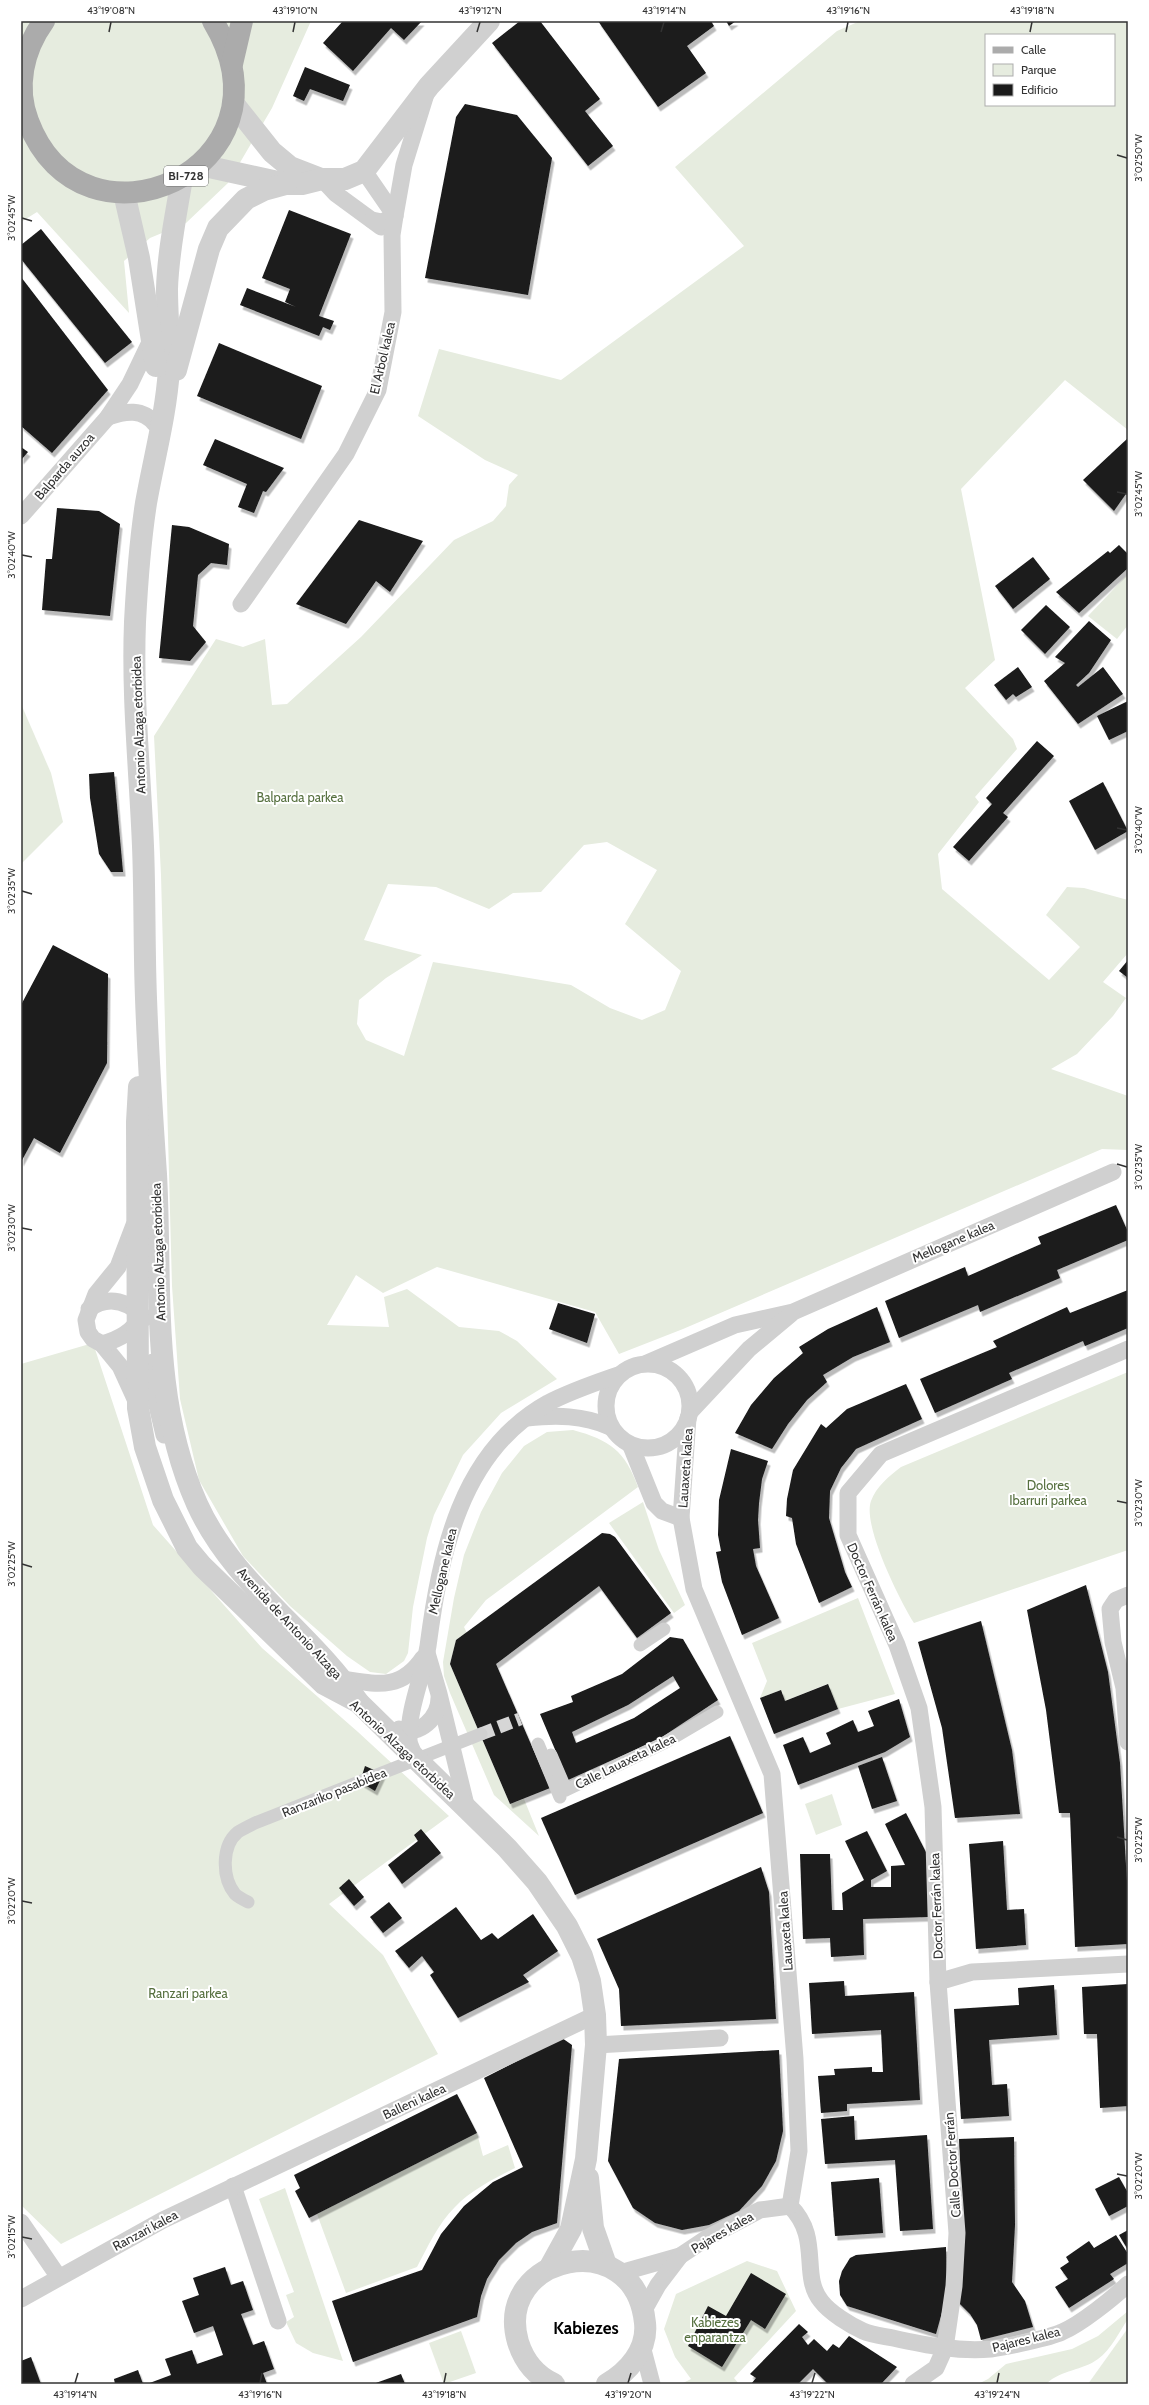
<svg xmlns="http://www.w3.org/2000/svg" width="1149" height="2405" font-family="Cabin,sans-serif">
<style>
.green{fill:#e6ecdf;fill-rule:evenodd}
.building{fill:#1a1a1a;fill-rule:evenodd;filter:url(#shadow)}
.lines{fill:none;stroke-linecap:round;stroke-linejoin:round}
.pedestrian-tunnel{stroke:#d6d6d6;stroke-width:13;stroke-dasharray:13 6;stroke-linecap:butt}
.pedestrian{stroke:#d0d0d0;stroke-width:13}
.minor{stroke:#d0d0d0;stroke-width:17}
.tertiary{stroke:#d0d0d0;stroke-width:22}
.primary{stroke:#ababab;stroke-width:22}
.ticks{fill:none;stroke:#333;stroke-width:1.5}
.labels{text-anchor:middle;stroke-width:4;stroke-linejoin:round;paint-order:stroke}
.shield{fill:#fff;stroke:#707070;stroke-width:1}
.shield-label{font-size:12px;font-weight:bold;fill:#333}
.street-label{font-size:13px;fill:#333;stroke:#fff}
.park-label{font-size:13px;fill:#56703f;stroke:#fff}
.district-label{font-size:17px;font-weight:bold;fill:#000;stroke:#fff}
.neatline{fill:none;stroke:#333;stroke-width:1.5}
.ticks-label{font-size:10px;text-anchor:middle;fill:#333}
</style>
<defs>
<filter id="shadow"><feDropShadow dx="2.5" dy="4.5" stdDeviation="0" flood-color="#0004"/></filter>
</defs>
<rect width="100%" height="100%" fill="#fff"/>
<g class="green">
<polygon points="21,21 311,21 272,108 228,183 186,223 150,238 124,261 129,313 37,212 21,222"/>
<path d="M 860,21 L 1128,21 L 1128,430 L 1065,380 L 961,489 L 995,660 L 965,688 L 1013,739 L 1017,749 L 975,797 L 979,802 L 938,854 L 942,889 L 1049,980 L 1080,947 L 1046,915 L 1067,887 L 1084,888 L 1128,900 L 1128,953 L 1103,982 L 1126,998 L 1113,1016 L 1077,1054 L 1051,1069 L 1128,1096 L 1128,1150 L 1102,1149 L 683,1329 L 619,1354 L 595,1312 L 437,1267 L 383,1293 L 356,1275 L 327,1325 L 389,1327 L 384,1297 L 407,1289 L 459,1327 L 499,1331 L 517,1341 L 557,1379 L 501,1413 L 463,1455 L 434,1515 L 427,1538 L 413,1607 L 408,1653 L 404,1661 L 386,1674 L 370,1672 L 347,1656 L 290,1606 L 243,1556 L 199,1480 L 180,1399 L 172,1286 L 161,875 L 154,736 L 216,639 L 243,647 L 265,639 L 272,705 L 287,704 L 361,637 L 454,540 L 493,521 L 506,506 L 509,485 L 518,475 L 485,460 L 418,416 L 439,349 L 561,380 L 744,246 L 675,167 L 837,31 ZM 986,35 L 1114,35 L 1114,105 L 986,105 ZM 607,842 L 657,870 L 625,924 L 681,971 L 665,1010 L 642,1020 L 610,1008 L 571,985 L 433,962 L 404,1056 L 366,1040 L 357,1024 L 359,1000 L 386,978 L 422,955 L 364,940 L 388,884 L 436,887 L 489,909 L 513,893 L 541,892 L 584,845 Z"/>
<polygon points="1128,574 1128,625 1117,639 1088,616"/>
<polygon points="21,704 51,773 63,822 21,864"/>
<polygon points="93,1343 153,1525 262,1648 358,1732 449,1816 329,1904 383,1955 438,2054 61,2244 21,2205 21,1364"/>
<path d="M 1128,1372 L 1128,1550 L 914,1623 C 900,1601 862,1525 871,1501 C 876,1487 889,1476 901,1467 Z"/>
<path d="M 573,1430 C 610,1440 625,1451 638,1487 L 486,1600 L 464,1627 L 467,1633 L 456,1640 L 450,1664 L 510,1804 L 524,1799 L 539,1836 L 494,1795 L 450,1693 L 444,1676 L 443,1662 L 454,1598 L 464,1555 L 481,1512 L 502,1473 L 524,1446 L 547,1432 Z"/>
<polygon points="643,1502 659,1550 685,1605 674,1613 609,1523"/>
<polygon points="858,1598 895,1694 838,1709 827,1684 785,1701 781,1690 760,1698 767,1681 752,1643"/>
<polygon points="832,1794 842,1825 816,1835 805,1804"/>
<path d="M 477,2133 L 483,2156 L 508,2145 L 515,2168 C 494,2179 471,2190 455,2207 C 438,2224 428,2246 417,2267 L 346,2293 L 317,2214 Z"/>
<polygon points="285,2188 343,2361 313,2353 296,2343 286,2322 294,2317 286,2295 294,2292 259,2199"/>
<polygon points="747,2261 777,2271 796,2311 734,2378 739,2384 681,2384 691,2379 675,2357 664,2329 676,2294"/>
<path d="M 1128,2311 L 1128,2319 C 1119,2332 1111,2350 1098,2359 C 1082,2371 1062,2369 1046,2384 L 978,2384 L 988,2379 L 1006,2364 L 1072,2349 L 1098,2336 Z"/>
<polygon points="1128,2328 1128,2384 1088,2384"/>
<polygon points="461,2331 476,2373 444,2384 429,2343"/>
</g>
<g class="building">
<polygon points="343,21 422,21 404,40 391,28 353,71 323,43"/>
<polygon points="520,21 540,21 600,99 585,111 613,146 588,166 492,43"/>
<polygon points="598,21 711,21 714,26 687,46 706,73 658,107"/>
<polygon points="726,21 736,21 729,26"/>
<polygon points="305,67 350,85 343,101 310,89 304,101 293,96"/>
<polygon points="465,104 517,115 552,158 528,295 425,278 456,117"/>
<polygon points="289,210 351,234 319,316 334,321 330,330 323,327 319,336 240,305 247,288 296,307 285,302 290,289 262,278"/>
<polygon points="41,229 132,342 105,363 21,259 21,245"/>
<polygon points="21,277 108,390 52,453 21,426"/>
<polygon points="219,343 322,386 301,439 197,396"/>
<polygon points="1128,438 1128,491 1114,511 1083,480"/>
<polygon points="215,439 284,468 266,492 263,491 254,513 238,507 247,484 203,465"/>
<polygon points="21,447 28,452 21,460"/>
<polygon points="57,508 99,511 120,524 110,616 42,610 46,559 52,559"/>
<polygon points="359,520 423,541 390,592 376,581 346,624 296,604"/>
<polygon points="172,525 189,527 229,544 227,565 211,563 198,575 193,626 206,642 190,661 159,658"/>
<polygon points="1119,545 1128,554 1128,568 1079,613 1056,592 1108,551 1110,553"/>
<polygon points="1033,557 1050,579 1013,609 995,586"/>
<polygon points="1046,605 1070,627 1045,654 1021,630"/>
<polygon points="1089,621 1111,640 1089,673 1076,685 1078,687 1103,667 1123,694 1078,724 1044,681 1065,663 1055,657"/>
<polygon points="1018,667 1032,687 1016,697 1013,694 1006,700 994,685"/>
<polygon points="1128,701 1128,731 1109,740 1097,716"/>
<polygon points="1037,741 1054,756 1003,813 1008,817 969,861 953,847 992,804 986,798"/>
<polygon points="114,772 123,872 111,872 99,854 90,798 89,774"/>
<polygon points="1103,782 1128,831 1095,850 1069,801"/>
<polygon points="53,945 108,974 107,1063 60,1153 34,1138 21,1162 21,1005"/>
<polygon points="1128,960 1128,978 1119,971"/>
<polygon points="1116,1205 1128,1232 1128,1240 1057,1270 1060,1278 980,1312 978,1305 899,1338 885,1301 965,1267 968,1276 1041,1244 1038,1237"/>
<polygon points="1128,1290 1128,1328 1085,1346 1083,1341 1009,1373 1012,1379 935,1413 920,1379 997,1347 993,1341 1067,1307 1070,1313"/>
<polygon points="558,1303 595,1314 587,1343 549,1329"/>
<polygon points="877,1307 890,1342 853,1357 823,1375 827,1382 807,1400 788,1424 772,1449 735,1433 751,1405 774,1378 803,1353 799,1347 828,1329"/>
<polygon points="906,1384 922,1419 856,1449 841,1468 830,1491 829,1518 845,1572 852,1587 819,1603 796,1544 792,1518 786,1516 787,1499 793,1470 821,1424 826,1428 847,1409"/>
<polygon points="731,1449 768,1461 762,1479 759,1503 758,1520 760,1548 753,1549 756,1566 779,1618 742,1635 722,1582 716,1552 721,1551 718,1535 719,1500"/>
<polygon points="602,1533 610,1534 615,1537 671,1613 637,1638 599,1586 496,1664 550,1788 510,1804 450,1664 456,1640"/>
<polygon points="1086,1585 1108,1672 1120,1763 1128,1899 1128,1944 1075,1947 1070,1813 1059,1813 1046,1710 1027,1610"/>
<polygon points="981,1621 1012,1750 1020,1814 955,1818 942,1728 918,1642"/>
<path d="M 670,1637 L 683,1639 L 718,1700 L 659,1739 L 568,1780 L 540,1714 L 573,1702 L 571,1696 L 622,1674 ZM 673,1676 L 680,1688 L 634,1718 L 576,1743 L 572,1732 L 628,1705 Z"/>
<polygon points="828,1684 838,1709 774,1734 760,1698 781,1690 785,1701"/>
<polygon points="899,1699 910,1737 885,1752 798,1785 783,1745 803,1737 810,1753 831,1744 826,1733 853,1720 858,1732 874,1726 868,1711"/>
<polygon points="730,1736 763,1813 575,1895 541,1818"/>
<polygon points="882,1757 897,1801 872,1809 858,1766"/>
<polygon points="365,1766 383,1774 375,1791 360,1782"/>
<polygon points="906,1813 928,1856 928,1917 863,1919 864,1955 831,1957 830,1938 803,1939 800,1854 830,1854 832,1910 843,1910 842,1893 864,1880 845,1841 867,1831 887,1871 871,1880 871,1887 891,1887 891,1866 905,1865 885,1824"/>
<polygon points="421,1829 441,1853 402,1884 388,1865 418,1841 414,1835"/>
<polygon points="1003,1841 1007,1910 1024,1909 1026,1945 976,1949 969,1844"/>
<polygon points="761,1867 769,1892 776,2019 621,2026 619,1989 597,1939"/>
<polygon points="349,1879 364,1897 354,1906 339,1888"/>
<polygon points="389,1902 402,1918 383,1933 370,1917"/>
<polygon points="456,1907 481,1940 492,1933 498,1939 533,1914 558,1951 523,1975 529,1982 458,2018 430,1975 434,1972 422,1956 409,1968 395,1951"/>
<polygon points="844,1981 845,1996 914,1992 920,2100 847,2104 847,2111 821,2113 818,2076 835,2075 834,2069 872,2067 872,2072 883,2072 881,2030 812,2034 809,1983"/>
<polygon points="1128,1984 1128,2106 1100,2108 1097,2034 1084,2034 1082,1987"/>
<polygon points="1054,1985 1057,2035 989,2040 992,2085 1007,2084 1009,2116 961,2119 954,2009 1019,2005 1018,1988"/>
<polygon points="562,2038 572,2045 557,2223 532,2232 516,2243 499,2260 487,2279 481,2296 477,2317 353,2362 332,2301 422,2270 441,2234 464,2206 493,2182 523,2167 484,2078"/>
<polygon points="779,2050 783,2131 776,2161 762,2186 739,2211 709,2225 682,2230 655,2223 633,2208 608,2161 619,2059"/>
<polygon points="457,2094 477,2133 309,2218 295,2191 300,2188 294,2175"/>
<polygon points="854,2116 855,2140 927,2135 933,2229 900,2231 895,2160 825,2164 821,2119"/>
<polygon points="1014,2137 1015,2225 1012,2282 1025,2301 1033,2327 981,2340 977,2325 970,2314 956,2300 962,2237 959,2139"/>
<polygon points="1119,2177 1128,2193 1128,2206 1109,2216 1095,2189"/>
<polygon points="879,2178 883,2233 835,2236 831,2182"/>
<polygon points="1128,2230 1128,2250 1119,2235"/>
<polygon points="1116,2235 1128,2254 1128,2263 1110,2274 1114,2279 1069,2308 1055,2287 1068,2279 1060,2268 1069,2262 1066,2257 1089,2241 1094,2248"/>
<polygon points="946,2247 947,2294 936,2334 847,2306 840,2295 839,2281 842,2271 850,2258 856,2255"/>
<polygon points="225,2267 231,2285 243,2281 253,2310 241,2314 253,2345 264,2341 274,2369 263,2373 267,2384 147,2384 171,2375 165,2359 192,2350 197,2364 223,2355 213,2326 194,2333 182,2301 199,2295 193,2278"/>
<polygon points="751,2273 786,2294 765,2329 751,2320 722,2367 688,2346 708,2306 726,2316"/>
<polygon points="799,2324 808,2332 802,2337 808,2345 814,2339 827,2351 833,2344 839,2348 849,2336 897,2367 881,2384 828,2384 813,2369 798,2384 751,2384 756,2378 750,2374"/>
<polygon points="31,2357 41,2384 21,2384 21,2361"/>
<polygon points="138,2370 143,2384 115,2384 114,2379"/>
<polygon points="401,2374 405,2384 373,2384"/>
</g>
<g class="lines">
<polyline class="pedestrian-tunnel" points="481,1734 520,1719"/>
<g class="pedestrian">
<polyline points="640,1645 664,1629"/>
<polyline points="538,1744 560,1797"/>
<polyline points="551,1755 566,1790 666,1742 717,1712"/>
<path d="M 248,1902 C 244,1900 238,1897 235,1894 C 222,1878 221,1846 238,1832 C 243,1829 249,1826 255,1823 L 481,1734"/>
</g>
<g class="minor">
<polyline points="322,179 336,194 381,227"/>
<polyline points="372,220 382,222 395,216 404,165 426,94"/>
<path d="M 108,417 C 125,411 143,408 155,424"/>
<polyline points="21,516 108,417 130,384 153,336"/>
<polyline points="241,604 346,454 378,390 393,312 392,235 395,216 364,171"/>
<polyline points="134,1225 118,1267 96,1294 86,1320 88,1332 93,1339 102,1344 120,1366 136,1401"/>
<path d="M 89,1309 C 109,1294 129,1302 145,1318"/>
<path d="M 102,1344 C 120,1339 132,1332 142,1316"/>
<polyline points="153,1362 155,1397 164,1435"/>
<polyline points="647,1363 735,1325 793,1312 1113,1172"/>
<circle cx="648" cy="1406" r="42"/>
<polyline points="690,1412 749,1349 791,1314"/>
<path d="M 527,1418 C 556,1415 583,1415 610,1427"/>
<polyline points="688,1418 681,1518 694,1589 772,1774 795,2059 799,2151 790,2206"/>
<polyline points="631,1446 654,1503 662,1511 681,1518"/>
<polyline points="1128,1595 1116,1600 1110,1609 1113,1642 1124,1688 1128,1742"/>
<polyline points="427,1653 439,1694 467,1809"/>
<path d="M 342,1679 C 376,1684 401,1691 423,1658"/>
<path d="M 399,1729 C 420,1737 439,1717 439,1698"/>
<path d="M 414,1757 C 414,1751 409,1746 409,1740 C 408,1708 423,1677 428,1646 C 440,1555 460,1452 548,1403 C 571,1391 595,1383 618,1375"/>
<polyline points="938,1982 972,1972 1128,1964"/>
<polyline points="596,2045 720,2038"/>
<polyline points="233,2186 278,2321"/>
<path d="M 790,2206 C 822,2238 800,2275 821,2301 C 830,2313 850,2325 863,2331 C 872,2335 883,2336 893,2338 C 925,2345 958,2352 991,2349 C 1006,2347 1049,2338 1062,2332 C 1081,2324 1113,2298 1128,2284"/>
<polyline points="21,2222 58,2276"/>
<polyline points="620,2273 680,2256"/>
<polyline points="21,2299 163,2220 595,2015"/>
<polyline points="644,2310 658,2285 680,2256 707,2238 760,2210 790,2206"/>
<polyline points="642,2346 652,2384"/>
<polyline points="913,2384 936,2368 945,2348 954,2286 957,2233 938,1982 933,1807 919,1708 897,1645 848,1535 848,1493 881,1454 1128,1349"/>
</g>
<g class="tertiary">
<polyline points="233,103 272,152 290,167 321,179"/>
<polyline points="200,165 287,184 302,184 322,179 345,179 364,171 429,86 489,21"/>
<path d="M 182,178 C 176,215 168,252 167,289 C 167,316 170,343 169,369 C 166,415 154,458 146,503 C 140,542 137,583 135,622 C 132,697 140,772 143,846 C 145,897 144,947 146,998 C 148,1057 152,1115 156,1174 C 162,1286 150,1399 197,1504 C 233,1584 310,1631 358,1702"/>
<polyline points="124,193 139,258 156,366"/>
<polyline points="176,370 209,249 218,228 246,199 264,190 286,184"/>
<polyline points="139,1087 137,1122 138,1408 145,1447 163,1500 187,1548 202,1566 324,1684 358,1702 507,1848 537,1882 567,1926 582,1956 590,1981 595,2015 596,2045 586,2159 571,2229 550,2267"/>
<polyline points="588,2178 593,2228 606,2265"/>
<path d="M 554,2384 C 536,2376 524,2361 518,2342 C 493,2255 635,2223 645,2323 C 648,2350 628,2372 607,2384"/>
</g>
<g class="primary">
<path d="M 44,21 C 23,50 15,87 28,121 C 82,266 302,169 213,21"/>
<polyline points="232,64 242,21"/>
</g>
</g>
<path class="ticks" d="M 109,32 L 111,22M 293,32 L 295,22M 477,32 L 480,22M 661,32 L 664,22M 846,32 L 848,22M 1030,32 L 1032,22M 1117,155 L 1127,158M 22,218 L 32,221M 1117,492 L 1127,494M 22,555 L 32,557M 1117,828 L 1127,830M 22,891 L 32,894M 1117,1164 L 1127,1167M 22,1228 L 32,1230M 1117,1501 L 1127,1503M 22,1564 L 32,1567M 1117,1837 L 1127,1840M 22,1901 L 32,1903M 1117,2174 L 1127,2176M 22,2237 L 32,2239M 75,2383 L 78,2373M 260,2383 L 262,2373M 444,2383 L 446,2373M 628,2383 L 631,2373M 812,2383 L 815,2373M 997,2383 L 999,2373"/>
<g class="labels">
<rect class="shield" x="164" y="166" width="44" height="20" rx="3"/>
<g class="shield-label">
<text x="186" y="180">BI-728</text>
</g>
<g class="street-label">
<text transform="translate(382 358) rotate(-77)" y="5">El Arbol kalea</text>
<text transform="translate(64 466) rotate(-49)" y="5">Balparda auzoa</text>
<text transform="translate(138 725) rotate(-92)" y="5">Antonio Alzaga etorbidea</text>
<text transform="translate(953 1241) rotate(-23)" y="5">Mellogane kalea</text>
<text transform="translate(158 1252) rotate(-92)" y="5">Antonio Alzaga etorbidea</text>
<text transform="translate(685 1468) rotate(-86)" y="5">Lauaxeta kalea</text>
<text transform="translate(442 1571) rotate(-77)" y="5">Mellogane kalea</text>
<text transform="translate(873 1592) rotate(66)" y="5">Doctor Ferrán kalea</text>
<text transform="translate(290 1623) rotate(47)" y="5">Avenida de Antonio Alzaga</text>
<text transform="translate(403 1749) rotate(43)" y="5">Antonio Alzaga etorbidea</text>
<text transform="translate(625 1761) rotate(-26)" y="5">Calle Lauaxeta kalea</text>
<text transform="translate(334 1792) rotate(-22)" y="5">Ranzariko pasabidea</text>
<text transform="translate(936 1906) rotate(-92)" y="5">Doctor Ferrán kalea</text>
<text transform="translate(785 1931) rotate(-94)" y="5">Lauaxeta kalea</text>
<text transform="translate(414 2101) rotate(-25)" y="5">Balleni kalea</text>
<text transform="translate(952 2165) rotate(-94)" y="5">Calle Doctor Ferrán</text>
<text transform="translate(145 2230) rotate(-28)" y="5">Ranzari kalea</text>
<text transform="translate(722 2232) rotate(-30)" y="5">Pajares kalea</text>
<text transform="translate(1026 2339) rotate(-14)" y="5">Pajares kalea</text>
</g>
<g class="park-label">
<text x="300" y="802">Balparda parkea</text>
<text x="1048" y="1490">Dolores<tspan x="1048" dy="15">Ibarruri parkea</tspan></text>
<text x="188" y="1998">Ranzari parkea</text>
<text x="715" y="2327">Kabiezes<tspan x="715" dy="15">enparantza</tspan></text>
</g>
<g class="district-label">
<text x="586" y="2334">Kabiezes</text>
</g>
</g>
<rect width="1149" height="2405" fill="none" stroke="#ffffff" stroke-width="44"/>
<rect x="985" y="34" width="130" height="72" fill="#ffffff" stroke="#adadad"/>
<rect x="993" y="47" width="20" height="6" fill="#ababab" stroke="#adadad"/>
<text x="1021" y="54" font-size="12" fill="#333333">Calle</text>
<rect x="993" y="64" width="20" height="12" fill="#e6ecdf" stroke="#adadad"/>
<text x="1021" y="74" font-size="12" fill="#333333">Parque</text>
<rect x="993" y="84" width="20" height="12" fill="#1a1a1a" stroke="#adadad"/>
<text x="1021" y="94" font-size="12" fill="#333333">Edificio</text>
<rect x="22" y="22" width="1105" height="2361" class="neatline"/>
<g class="ticks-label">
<text x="111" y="14">43°19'08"N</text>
<text x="295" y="14">43°19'10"N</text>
<text x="480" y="14">43°19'12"N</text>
<text x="664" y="14">43°19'14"N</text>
<text x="848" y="14">43°19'16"N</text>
<text x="1032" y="14">43°19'18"N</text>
<text transform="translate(1138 158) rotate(-90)" y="4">3°02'50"W</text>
<text transform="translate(11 218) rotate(-90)" y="4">3°02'45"W</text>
<text transform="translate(1138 494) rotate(-90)" y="4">3°02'45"W</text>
<text transform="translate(11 555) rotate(-90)" y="4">3°02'40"W</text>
<text transform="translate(1138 830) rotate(-90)" y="4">3°02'40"W</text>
<text transform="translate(11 891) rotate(-90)" y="4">3°02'35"W</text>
<text transform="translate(1138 1167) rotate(-90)" y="4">3°02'35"W</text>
<text transform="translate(11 1228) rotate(-90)" y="4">3°02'30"W</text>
<text transform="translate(1138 1503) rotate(-90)" y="4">3°02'30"W</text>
<text transform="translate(11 1564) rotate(-90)" y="4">3°02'25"W</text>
<text transform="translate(1138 1840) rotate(-90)" y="4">3°02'25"W</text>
<text transform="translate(11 1901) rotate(-90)" y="4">3°02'20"W</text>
<text transform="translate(1138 2176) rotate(-90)" y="4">3°02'20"W</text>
<text transform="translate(11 2237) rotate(-90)" y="4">3°02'15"W</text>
<text x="75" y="2398">43°19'14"N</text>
<text x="260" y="2398">43°19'16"N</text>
<text x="444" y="2398">43°19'18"N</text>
<text x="628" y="2398">43°19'20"N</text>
<text x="812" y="2398">43°19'22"N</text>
<text x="997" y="2398">43°19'24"N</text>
</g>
</svg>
